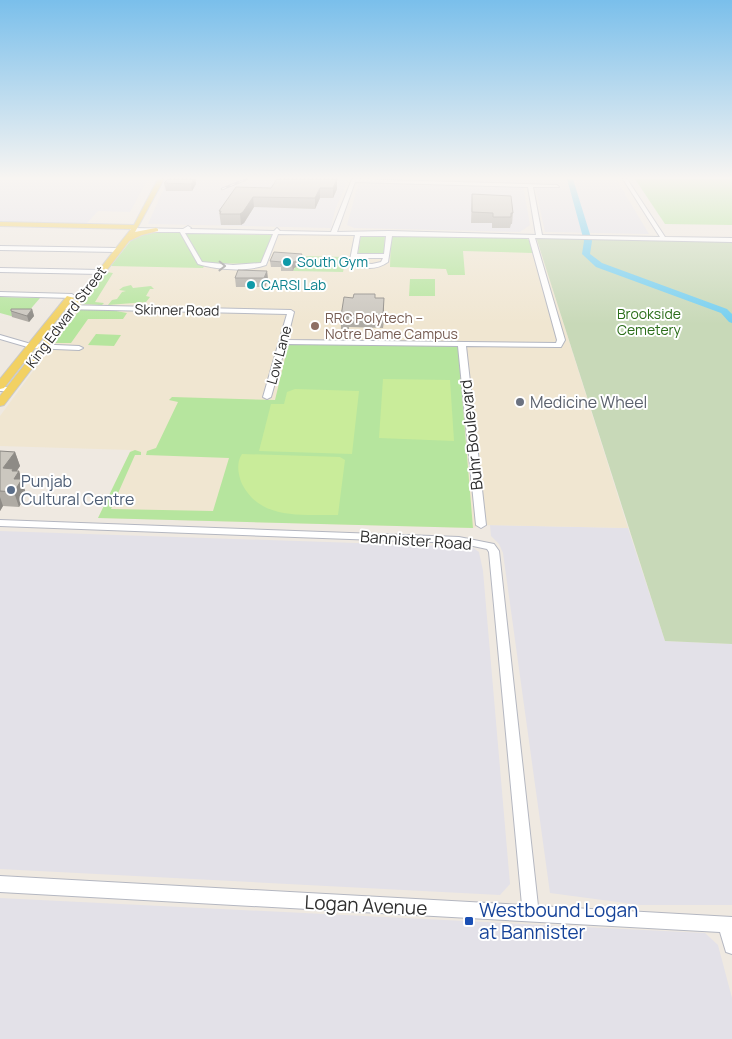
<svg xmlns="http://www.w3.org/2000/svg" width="732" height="1039" font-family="Manrope,sans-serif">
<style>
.industrial{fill:#e3e1e8}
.education{fill:#f0e6d1}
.green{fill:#b6e59e}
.cemetery{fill:#c8d9b8}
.pitch{fill:#c9ec9a}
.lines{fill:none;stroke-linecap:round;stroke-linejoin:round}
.river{fill:#75cff0;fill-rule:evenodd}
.minor-casing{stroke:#b4b7c1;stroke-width:2}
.major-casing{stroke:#c9c9c9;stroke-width:2}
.minor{fill:#fff;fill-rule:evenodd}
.major{fill:#f2d163;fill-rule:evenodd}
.rail-casing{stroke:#a3a6b8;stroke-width:2.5}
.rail{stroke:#fff;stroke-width:1;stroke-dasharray:4.5;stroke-linecap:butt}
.wall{fill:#afaba4}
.shaded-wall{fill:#8e8b86}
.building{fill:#cbc7bf;stroke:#8e8b86}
.oneway{stroke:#969696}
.culture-dot{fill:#0f9aa8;stroke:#fff;stroke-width:2}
.education-dot{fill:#8d6e63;stroke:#fff;stroke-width:2}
.worship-dot{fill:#6b7280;stroke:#fff;stroke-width:2}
.service-dot{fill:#5c6f8a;stroke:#fff;stroke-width:2}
.transit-dot{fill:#1a4fb4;stroke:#fff;stroke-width:2}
.labels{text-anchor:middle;stroke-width:4;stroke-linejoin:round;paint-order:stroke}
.far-culture-label{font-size:14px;fill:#0d838f;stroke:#fff;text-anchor:start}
.far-street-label{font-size:14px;fill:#2e2e2e;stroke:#fff}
.far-park-label{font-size:14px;fill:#2c6e1b;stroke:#fff}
.far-education-label{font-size:14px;fill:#785e54;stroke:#fff;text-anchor:start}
.worship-label{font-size:16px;fill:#5b616d;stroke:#fff;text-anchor:start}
.street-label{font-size:16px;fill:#2e2e2e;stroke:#fff}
.service-label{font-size:16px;fill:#4e5e75;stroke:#fff;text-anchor:start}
.near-street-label{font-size:19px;fill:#2e2e2e;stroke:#fff}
.near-transit-label{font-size:19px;fill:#164399;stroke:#fff;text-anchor:start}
</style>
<rect width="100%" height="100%" fill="#efe9e1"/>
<g class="industrial">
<polygon points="0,179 148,179 130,212 98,211 85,225 0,223"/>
<polygon points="168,179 354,179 348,180 335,210 331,228 148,224"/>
<polygon points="383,179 616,179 649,234 545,232 535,186 561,186 561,184"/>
<polygon points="359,181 523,185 530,225 520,232 354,228 347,225"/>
<polygon points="490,525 628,528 665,641 732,644 732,905 640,905 550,893 503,553 499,544 491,536"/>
<polygon points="0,531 472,547 479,552 483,571 510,884 500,895 0,869"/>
<polygon points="0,898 705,933 718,945 732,998 732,1039 0,1039"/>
</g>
<polygon class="education" points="141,232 536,237 628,528 481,525 473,528 98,518 131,450 0,446 0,416 135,233"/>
<g class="green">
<polygon points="635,179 732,179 732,225 665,224"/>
<polygon points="139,232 272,235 261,264 206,263 203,268 111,266 136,234"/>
<polygon points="361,235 385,235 384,253 358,253"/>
<polygon points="391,236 525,238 529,240 533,253 463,251 465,275 448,275 446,269 390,267"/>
<polygon points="291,255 304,255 301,267 303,267 306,256 346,257 343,272 293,271 296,265"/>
<polygon points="106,272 113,273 95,302 104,303 102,305 83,304"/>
<polygon points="410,279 435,279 435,296 409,296"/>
<polygon points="131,285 133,288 151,286 154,289 150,289 146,296 150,297 146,302 108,305 112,300 117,299 122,292 126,291 119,290 123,287"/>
<polygon points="0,297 40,298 22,319 0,313"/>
<polygon points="80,310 111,310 127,313 123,319 88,319 71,343 53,343"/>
<polygon points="96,334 121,335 114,346 88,345"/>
<polygon points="291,344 453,346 458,347 473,528 98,518 130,452 135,450 141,452 141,455 135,455 111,509 213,511 229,458 146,455 147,451 156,448 178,402 169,400 172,397 275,400 288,346"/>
</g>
<polygon class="cemetery" points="536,237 732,242 732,644 665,641"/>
<g class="pitch">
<polygon points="383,379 450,380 454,441 379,438"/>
<polygon points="295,389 359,391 352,454 259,451 271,404 284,404 287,392"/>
<path d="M 242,454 L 340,457 L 345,460 L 338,515 C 303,514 261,521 242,484 C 238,474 236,463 242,454 Z"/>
</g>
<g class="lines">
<polygon class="river" points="567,179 573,179 592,241 590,254 602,263 727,309 732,314 732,323 729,322 721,313 596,267 582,254 584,241"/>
<defs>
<g id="minor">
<path d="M 352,179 L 557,185 L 559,187 L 533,187 L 542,235 L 660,237 L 623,179 L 627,179 L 665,237 L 732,238 L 732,242 L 535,238 L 565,340 L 561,347 L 558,347 L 466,346 L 486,525 L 481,528 L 476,525 L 458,346 L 286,344 L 271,397 L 267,399 L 263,397 L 287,314 L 63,309 L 60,307 L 63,305 L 291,310 L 294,312 L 287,340 L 556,343 L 557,340 L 529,238 L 392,236 L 388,262 C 377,270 365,269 353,265 L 350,260 L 355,235 L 278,234 L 266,265 C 246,272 219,270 198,264 L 180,232 L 133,232 L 130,230 L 133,228 L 183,229 L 188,226 L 191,228 L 190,229 L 274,231 L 277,228 L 280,231 L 331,232 ZM 355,182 L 528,187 L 536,235 L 389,231 L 337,232 ZM 185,233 L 186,233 L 273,234 L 261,263 L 233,265 L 202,262 ZM 360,236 L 386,236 L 384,254 L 357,254 ZM 356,258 L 383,258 L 381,262 L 372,264 L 357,263 Z"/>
<polygon points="0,246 117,248 120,250 117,252 0,250"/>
<polygon points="0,268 100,270 103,272 100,274 0,272"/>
<polygon points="0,292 72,294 75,296 72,298 0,296"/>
<polygon points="0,335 31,344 79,346 83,348 79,350 31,348 0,339"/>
<polygon points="0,387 10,387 14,389 10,391 0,391"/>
<polygon points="0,520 459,537 494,544 499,551 538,906 732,917 732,954 726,952 720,932 0,892 0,876 522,905 489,552 487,549 459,543 0,526"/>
</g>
<g id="major">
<polygon points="158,179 164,179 135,232 156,228 158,229 158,231 142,235 129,241 4,405 0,406 0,396 131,229 0,226 0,222 134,225"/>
<polygon points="67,296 74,298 4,388 0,389 0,379"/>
</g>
</defs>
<use href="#minor" class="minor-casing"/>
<use href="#major" class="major-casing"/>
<use href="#minor" class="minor"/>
<use href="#major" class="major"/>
<defs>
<polyline id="rail" points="222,189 247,179"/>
</defs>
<use href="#rail" class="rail-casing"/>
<use href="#rail" class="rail"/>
</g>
<g class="wall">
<polygon points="168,179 196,184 192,191 166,191 164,183"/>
<polygon points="295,179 337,189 333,198 320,198 315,209 254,207 244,223 241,225 221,225 219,211 271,188"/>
<polygon points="472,194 513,213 512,224 511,224 510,228 492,228 492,223 471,223"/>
<polygon points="302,254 302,260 300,265 294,268 293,271 281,271 281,267 271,267 270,261"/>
<polygon points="267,271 268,280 265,287 236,287 235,278"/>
<polygon points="375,298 384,311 383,328 349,327 349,329 341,329 341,316"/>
<polygon points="32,309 34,316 29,322 12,317 11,311"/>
<polygon points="0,451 15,452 20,466 16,471 19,471 26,494 19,507 3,506 0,511"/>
</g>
<g class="shaded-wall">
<polygon points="194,179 196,179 196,184 192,191 191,184"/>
<polygon points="337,179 337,189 333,198 333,188"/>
<polygon points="320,188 320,198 315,209 315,198"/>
<polygon points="253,197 254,207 244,223 241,225 240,214"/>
<polygon points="302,254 302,260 300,265 294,268 293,271 292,265 293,262"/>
<polygon points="267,271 268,280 265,287 264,278"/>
<polygon points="384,298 384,311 383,328 383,315"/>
<polygon points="32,309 34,316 29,322 27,316"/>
<polygon points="15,452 20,466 15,474 19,471 26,494 19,507 14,492 3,468"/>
<polygon points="0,497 3,506 0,511"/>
</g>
<g class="building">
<polygon points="168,179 194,179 191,184 164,183"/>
<polygon points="277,179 337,179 333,188 320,188 315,198 253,197 243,212 240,214 220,214 221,211 219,211 236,187 271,188"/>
<polygon points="472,194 511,196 513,213 511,213 511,217 493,217 493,213 472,212"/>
<polygon points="274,252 302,254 300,260 293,262 292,265 281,265 282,262 270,261"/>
<polygon points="238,270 267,271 264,278 235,278"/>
<polygon points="354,294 375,294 375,298 384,298 383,315 349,314 349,317 341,316 344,297 353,298"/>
<polygon points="11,309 32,309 27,316 11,311"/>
<polygon points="0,451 15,452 3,468 13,469 12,471 19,471 14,479 22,479 14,492 0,491"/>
</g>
<defs><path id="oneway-chevron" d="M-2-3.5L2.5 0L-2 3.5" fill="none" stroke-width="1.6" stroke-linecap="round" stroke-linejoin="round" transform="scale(1.25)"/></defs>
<use class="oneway" href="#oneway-chevron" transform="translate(222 266) rotate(1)"/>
<linearGradient id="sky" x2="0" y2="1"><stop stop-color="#7abfeb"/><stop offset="0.55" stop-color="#f8f5f2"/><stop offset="1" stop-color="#f8f5f2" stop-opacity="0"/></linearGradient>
<rect width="732" height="324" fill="url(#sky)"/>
<g class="culture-dot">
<circle cx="287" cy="262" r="5"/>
<circle cx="251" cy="285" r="5"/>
</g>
<circle class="education-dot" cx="315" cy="326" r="5"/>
<circle class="worship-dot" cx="520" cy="402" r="5"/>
<circle class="service-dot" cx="11" cy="490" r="5"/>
<rect class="transit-dot" x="464" y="916" width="10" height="10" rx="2.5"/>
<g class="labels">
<g class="far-culture-label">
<text x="297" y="267">South Gym</text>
<text x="261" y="290">CARSI Lab</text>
</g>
<g class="far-street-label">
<text transform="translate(177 310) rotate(1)" y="5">Skinner Road</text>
<text transform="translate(66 317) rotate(-53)" y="5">King Edward Street</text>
<text transform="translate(279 355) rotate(-75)" y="5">Low Lane</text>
</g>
<g class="far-park-label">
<text x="649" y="319">Brookside<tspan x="649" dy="16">Cemetery</tspan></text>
</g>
<g class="far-education-label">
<text x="325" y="323">RRC Polytech –<tspan x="325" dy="16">Notre Dame Campus</tspan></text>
</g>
<g class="worship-label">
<text x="530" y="408">Medicine Wheel</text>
</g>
<g class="street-label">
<text transform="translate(471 435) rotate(-96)" y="6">Buhr Boulevard</text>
<text transform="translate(416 540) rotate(4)" y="6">Bannister Road</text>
</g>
<g class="service-label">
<text x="21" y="487">Punjab<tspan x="21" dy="18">Cultural Centre</tspan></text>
</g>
<g class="near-street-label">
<text transform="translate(366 905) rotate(3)" y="7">Logan Avenue</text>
</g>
<g class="near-transit-label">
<text x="479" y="917">Westbound Logan<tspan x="479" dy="22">at Bannister</tspan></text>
</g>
</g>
</svg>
